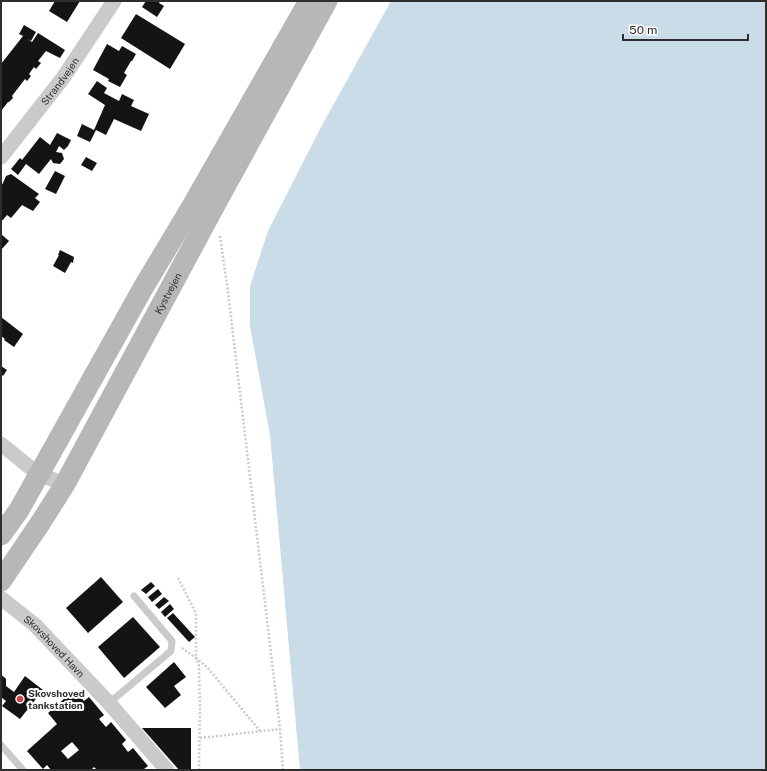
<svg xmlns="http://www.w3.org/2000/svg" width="767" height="771" font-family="'Public Sans',sans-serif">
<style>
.water{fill:#cadce8}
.building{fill:#141414;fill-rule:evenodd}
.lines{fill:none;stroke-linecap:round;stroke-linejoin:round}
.path{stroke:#cacaca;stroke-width:2.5;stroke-dasharray:2 2;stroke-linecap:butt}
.lane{stroke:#cacaca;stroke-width:7}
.street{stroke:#cacaca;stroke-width:15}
.secondary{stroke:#b7b7b7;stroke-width:21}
.poi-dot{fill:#d34149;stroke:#fff;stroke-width:1.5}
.labels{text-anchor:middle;stroke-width:4;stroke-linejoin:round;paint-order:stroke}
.street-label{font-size:10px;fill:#2d2d2d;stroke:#fff}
.poi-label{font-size:10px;font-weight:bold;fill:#2d2d2d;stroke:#fff;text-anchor:start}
</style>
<rect width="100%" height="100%" fill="#fff"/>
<polygon class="water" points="391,1 766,1 766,770 300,770 270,435 250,326 250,286 268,231 321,127"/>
<g class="building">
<polygon points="55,1 80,1 67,22 49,11"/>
<polygon points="146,1 160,1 159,3 164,6 157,17 142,7"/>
<polygon points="136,14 185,44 170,69 121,38"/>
<polygon points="24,25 36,32 31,41 27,39 32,42 38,33 65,50 60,58 46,51 38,61 41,63 36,69 34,67 29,74 31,76 27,81 25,79 12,96 13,98 9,102 8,102 1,111 1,64 23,36 19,34"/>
<polygon points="107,44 119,51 122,46 136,54 132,61 131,61 124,73 127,75 120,87 108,81 109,79 93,70"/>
<polygon points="97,81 107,88 104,93 119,101 122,94 134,100 131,106 149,114 141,131 114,119 106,135 96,130 90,142 77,136 82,124 94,130 105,105 88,94"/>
<polygon points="57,133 71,140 68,146 64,150 59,146 56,152 62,153 64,159 60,164 53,163 51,159 39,174 26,164 18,175 11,169 20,158 22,160 40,137 50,145"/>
<polygon points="86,157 97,163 92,171 81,165"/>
<polygon points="55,171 65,176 56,194 45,189"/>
<polygon points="11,174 39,194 35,198 40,202 33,211 22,205 11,218 7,215 1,222 1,186 3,183 6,176"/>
<polygon points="1,234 9,241 1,250"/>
<polygon points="60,250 74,257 73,263 71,262 65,273 53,266 59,255 58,255"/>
<polygon points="1,317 23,334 14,347 4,340 5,339 1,336"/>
<polygon points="1,366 7,370 3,376 1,374"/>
<polygon points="101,577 123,602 88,633 66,608"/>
<polygon points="151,582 155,586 146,594 141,590"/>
<polygon points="158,589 162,594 152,602 148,597"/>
<polygon points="164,597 169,601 159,609 155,605"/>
<polygon points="170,604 174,609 165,617 161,612"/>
<polygon points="173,613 195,637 189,642 167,618"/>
<polygon points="133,617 160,647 124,678 98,647"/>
<polygon points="174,662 186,677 174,686 181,695 165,708 146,687"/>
<polygon points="1,675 4,677 6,679 6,686 14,692 25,676 43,690 20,719 2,706 6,701 1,697"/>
<path d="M 74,690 L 84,701 L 89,697 L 104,715 L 99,719 L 106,727 L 111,722 L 126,740 L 122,744 L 128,752 L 133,748 L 148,766 L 144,769 L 145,770 L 97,770 L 94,767 L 91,770 L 51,770 L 47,765 L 43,769 L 27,751 L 57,724 L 48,713 ZM 72,742 L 79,750 L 68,759 L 61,751 Z"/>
<polygon points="142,728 191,728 191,770 179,770"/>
</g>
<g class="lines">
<g class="path">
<polyline points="220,236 228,292 280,729 283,770"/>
<polyline points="178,578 196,613 196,658 207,667 260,731"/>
<polyline points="182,648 196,658 199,666 200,705 199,770"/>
<polyline points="200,738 280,729"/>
</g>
<g class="lane">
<polyline points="109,703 171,651 172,641 134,596"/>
<polyline points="1,745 23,770"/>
</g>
<g class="street">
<path id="s1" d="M 1,157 L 63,78 L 114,1"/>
<polyline points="1,444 38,474 65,484"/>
<path id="s2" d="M 1,598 L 35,625 L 109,703 L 167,770"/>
</g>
<g class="secondary">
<polyline points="1,535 19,510 143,288 191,208 309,1"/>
<path id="s3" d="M 1,581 L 41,522 L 65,484 L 215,205 L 327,1"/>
</g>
</g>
<circle class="poi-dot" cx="20" cy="699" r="4"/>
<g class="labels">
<g class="street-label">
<text dy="4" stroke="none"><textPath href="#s1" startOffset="96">Strandvejen</textPath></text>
<text dy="4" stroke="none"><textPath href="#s3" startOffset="333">Kystvejen</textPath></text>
<text dy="4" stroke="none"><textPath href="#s2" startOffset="72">Skovshoved Havn</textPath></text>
</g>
<g class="poi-label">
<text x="28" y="697">Skovshoved<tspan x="28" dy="12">tankstation</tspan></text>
</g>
</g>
<rect width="767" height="771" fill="none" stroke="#2d2d2d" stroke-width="4"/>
<path d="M623 34v6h125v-6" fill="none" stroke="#2d2d2d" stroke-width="2"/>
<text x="629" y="34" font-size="12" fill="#2d2d2d" stroke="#ffffff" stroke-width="3" paint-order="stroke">50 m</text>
</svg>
